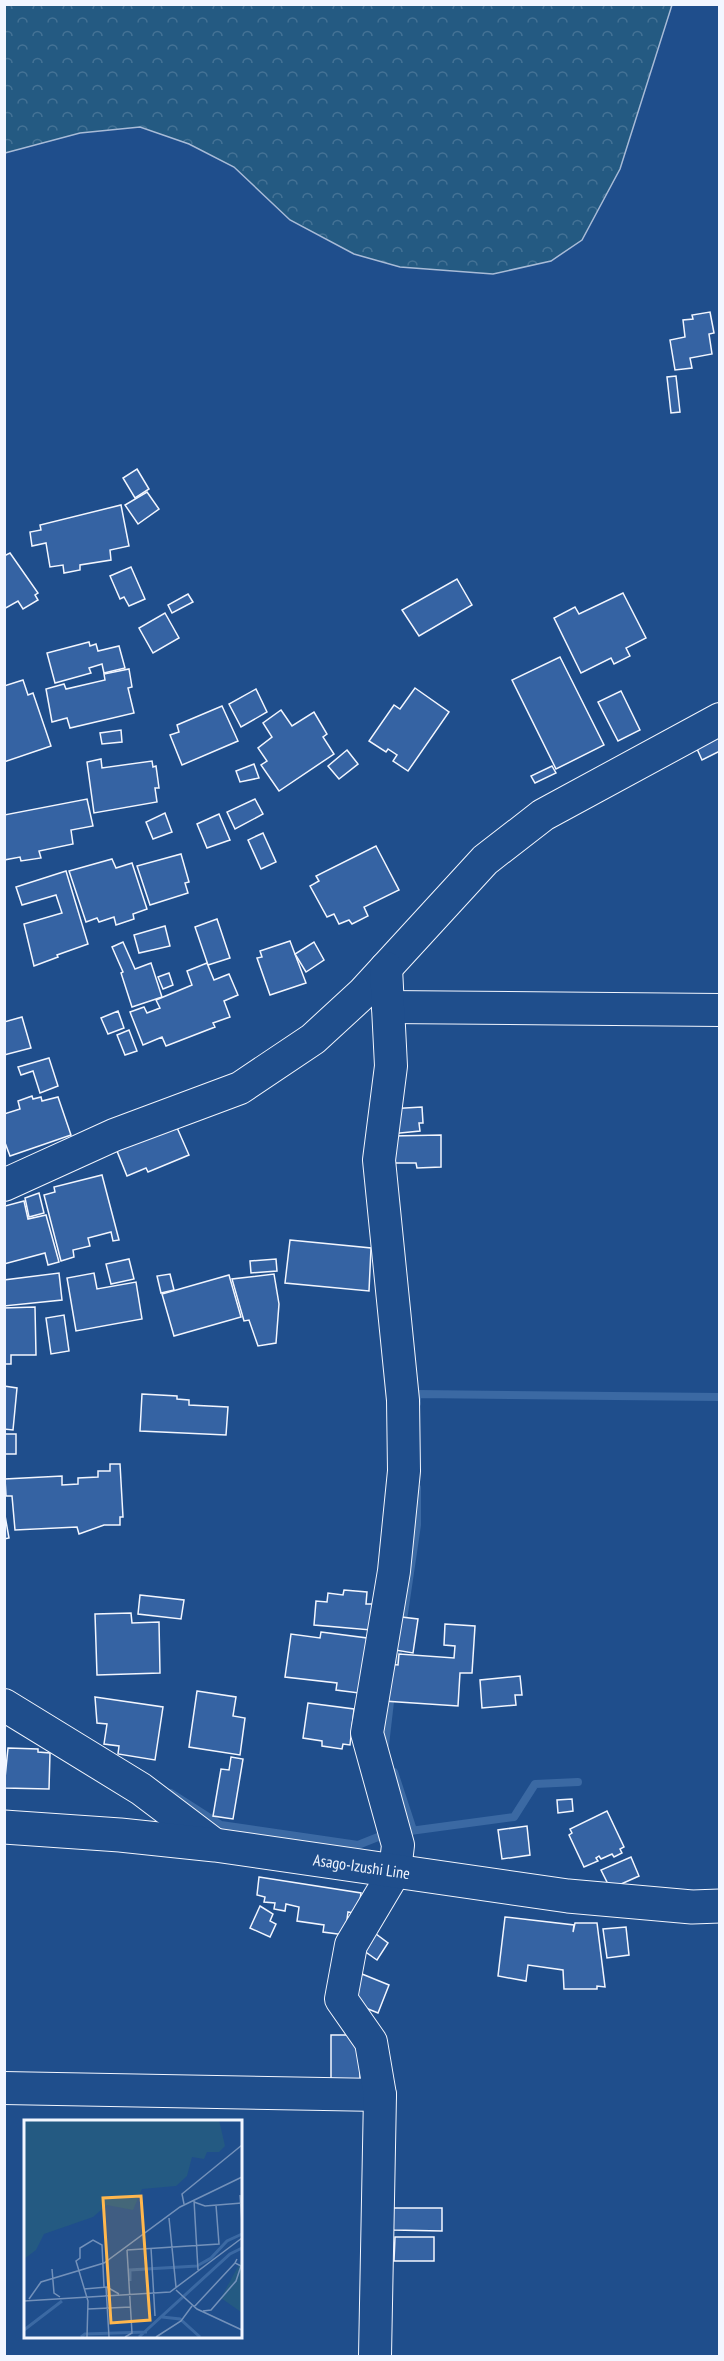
<svg xmlns="http://www.w3.org/2000/svg" width="724" height="2361" font-family="'PT Sans Narrow',sans-serif">
<style>
.forest{fill:url(#forest-crowns);stroke:#a8bbd7;stroke-width:1.5}
.lines{fill:none;stroke-linecap:round;stroke-linejoin:round}
.stream{stroke:#3b69a3;stroke-width:8}
.building{fill:#3563a3;stroke:#f2f6ff;stroke-width:1.5}
.minor-casing{stroke:#f2f6ff;stroke-width:34}
.major-casing{stroke:#f2f6ff;stroke-width:35}
.minor{stroke:#1f4e8c;stroke-width:32}
.major{stroke:#1f4e8c;stroke-width:33}
.labels{text-anchor:middle;stroke-width:4.5;stroke-linejoin:round;paint-order:stroke}
.street-label{font-size:16px;fill:#f2f6ff;stroke:#1f4e8c}
.inset-river{fill:none;stroke:#3b69a3;stroke-width:3}
.inset-road{fill:none;stroke:#7391ba;stroke-width:1.5}
.view{fill:#ffb74d;fill-opacity:0.15;stroke:#ffb74d;stroke-width:3}
.inset-edge{fill:none;stroke:#f2f6ff;stroke-width:3}
</style>
<defs>
<pattern id="forest-crowns" width="20" height="18" patternUnits="userSpaceOnUse" patternTransform="scale(1.5)"><rect width="20" height="18" fill="#245a82"/><path d="M2 6a3 3 0 1 1 6 0M12 15a3 3 0 1 1 6 0" fill="none" stroke="#447295"/></pattern>
</defs>
<rect width="100%" height="100%" fill="#1f4e8c"/>
<polygon class="forest" points="5,4 672,4 672,5 620,169 582,240 551,261 493,274 400,267 354,254 290,220 234,167 189,144 140,127 80,133 5,153"/>
<g class="lines">
<g class="stream">
<polyline points="417,1403 417,1394 720,1397"/>
<polyline points="402,1627 417,1525 417,1488"/>
<polyline points="394,1674 400,1640"/>
<polyline points="385,1745 391,1693"/>
<polyline points="394,1772 413,1830"/>
<polyline points="171,1793 221,1825 358,1845 388,1833"/>
<polyline points="410,1831 514,1817 535,1784 578,1782"/>
</g>
</g>
<g class="building">
<polygon points="710,312 714,333 709,334 712,354 690,358 692,368 675,370 670,340 685,337 683,320 693,319 692,315"/>
<polygon points="676,376 680,412 671,413 667,377"/>
<polygon points="137,469 149,489 135,498 123,478"/>
<polygon points="147,492 159,509 138,524 125,505"/>
<polygon points="121,505 129,546 110,550 111,560 80,565 80,570 64,573 63,565 50,567 46,543 32,546 30,532 41,530 40,525"/>
<polygon points="10,553 38,593 35,595 38,600 23,609 18,601 4,609 4,556"/>
<polygon points="131,567 145,599 129,606 124,597 120,599 110,576"/>
<polygon points="457,579 472,605 419,636 402,610"/>
<polygon points="623,593 646,638 626,648 630,656 614,664 611,658 581,673 554,618 575,607 579,614"/>
<polygon points="188,594 193,602 172,613 168,605"/>
<polygon points="165,613 179,638 153,653 139,628"/>
<polygon points="89,642 90,646 96,644 98,651 119,646 125,668 104,673 102,664 89,668 91,673 55,683 47,653"/>
<polygon points="560,657 604,745 556,769 512,680"/>
<polygon points="129,669 132,687 128,688 134,713 70,728 67,718 52,722 46,689 64,684 66,689 105,680 104,674"/>
<polygon points="23,680 28,695 33,693 51,746 4,762 4,686"/>
<polygon points="415,688 449,712 408,771 393,761 397,755 388,749 386,752 369,741 394,705 400,709"/>
<polygon points="256,689 267,712 241,727 229,704"/>
<polygon points="621,691 640,730 618,741 598,702"/>
<polygon points="222,706 238,741 182,765 170,735 179,732 177,725"/>
<polygon points="281,710 292,726 314,712 327,734 323,737 334,754 279,791 261,765 267,761 258,748 272,737 263,723"/>
<polygon points="121,730 122,742 102,744 100,733"/>
<polygon points="720,730 720,751 702,760 693,740"/>
<polygon points="347,750 358,764 339,779 328,766"/>
<polygon points="101,759 102,768 152,761 153,767 156,766 159,788 155,788 157,802 94,813 87,762"/>
<polygon points="254,764 259,778 240,782 236,771"/>
<polygon points="552,766 556,773 535,783 531,776"/>
<polygon points="87,799 93,826 71,830 73,844 39,851 41,858 21,861 20,857 4,860 4,815"/>
<polygon points="255,799 263,814 235,829 227,812"/>
<polygon points="165,813 172,832 153,839 146,822"/>
<polygon points="219,814 230,840 207,848 197,824"/>
<polygon points="263,833 276,862 261,869 248,840"/>
<polygon points="376,846 399,890 364,907 368,916 352,924 349,920 339,924 334,914 327,917 310,886 319,881 316,876"/>
<polygon points="181,854 189,882 185,883 188,893 150,905 137,866"/>
<polygon points="112,859 116,868 132,863 147,909 133,914 134,919 116,925 114,917 99,922 97,918 86,922 69,871"/>
<polygon points="66,871 88,944 57,955 58,957 34,966 24,924 62,913 56,895 22,905 16,887"/>
<polygon points="217,919 230,958 208,965 195,927"/>
<polygon points="165,926 170,946 139,953 134,935"/>
<polygon points="290,941 306,983 270,995 257,958 262,957 260,951"/>
<polygon points="123,942 135,969 151,963 162,997 132,1007 121,973 123,972 112,947"/>
<polygon points="314,942 324,960 306,972 295,954"/>
<polygon points="207,963 214,980 229,974 238,995 224,1001 230,1017 213,1023 215,1027 166,1046 162,1037 143,1045 130,1012 144,1007 147,1013 160,1008 156,1000 192,985 187,971"/>
<polygon points="169,973 173,985 163,989 158,977"/>
<polygon points="118,1011 124,1028 108,1034 101,1018"/>
<polygon points="22,1017 31,1048 4,1055 4,1022"/>
<polygon points="129,1030 137,1051 125,1055 117,1035"/>
<polygon points="49,1058 58,1086 40,1093 33,1071 21,1075 18,1067"/>
<polygon points="32,1096 33,1099 41,1097 42,1101 58,1097 71,1135 10,1156 4,1140 4,1114 20,1109 18,1101"/>
<polygon points="422,1107 423,1123 419,1123 420,1131 390,1134 388,1109"/>
<polygon points="175,1123 189,1155 148,1172 146,1168 127,1176 117,1151"/>
<polygon points="441,1135 441,1167 417,1168 416,1163 393,1163 392,1136"/>
<polygon points="102,1175 119,1240 113,1241 111,1232 88,1238 90,1246 73,1250 74,1257 61,1261 44,1195 55,1192 54,1187"/>
<polygon points="39,1193 44,1213 29,1217 25,1198"/>
<polygon points="24,1201 28,1219 46,1215 59,1262 48,1265 45,1253 4,1264 5,1206"/>
<polygon points="290,1240 371,1248 369,1291 285,1283"/>
<polygon points="129,1259 134,1279 111,1284 106,1264"/>
<polygon points="276,1259 277,1271 251,1273 250,1261"/>
<polygon points="59,1273 62,1300 4,1306 4,1280"/>
<polygon points="94,1273 97,1289 136,1282 142,1319 76,1331 67,1278"/>
<polygon points="170,1274 174,1290 161,1293 157,1276"/>
<polygon points="274,1274 279,1304 276,1343 258,1346 249,1320 244,1321 232,1279"/>
<polygon points="229,1275 241,1317 174,1336 162,1294"/>
<polygon points="35,1307 36,1355 11,1355 11,1364 4,1364 4,1308"/>
<polygon points="64,1315 69,1351 51,1354 46,1318"/>
<polygon points="4,1386 17,1388 13,1430 4,1429"/>
<polygon points="142,1394 177,1396 177,1399 189,1400 189,1405 228,1407 226,1435 140,1431"/>
<rect x="4" y="1434" width="12" height="20"/>
<polygon points="110,1464 120,1464 123,1517 120,1517 120,1525 104,1525 79,1534 77,1527 15,1530 12,1496 6,1496 5,1479 62,1476 62,1485 78,1484 78,1478 98,1477 98,1471 110,1471"/>
<polygon points="4,1510 9,1538 4,1539"/>
<polygon points="344,1590 367,1592 366,1604 373,1604 371,1630 314,1625 316,1601 327,1602 328,1593 343,1595"/>
<polygon points="140,1595 184,1600 181,1619 138,1614"/>
<polygon points="131,1613 132,1623 159,1622 160,1673 97,1675 95,1614"/>
<polygon points="393,1616 418,1619 413,1653 389,1649"/>
<polygon points="445,1624 475,1626 472,1673 460,1673 458,1706 384,1701 387,1664 398,1665 399,1654 454,1658 455,1646 444,1645"/>
<polygon points="321,1632 367,1638 359,1693 336,1690 337,1683 285,1677 291,1634 320,1638"/>
<polygon points="520,1676 522,1695 515,1695 516,1705 482,1708 480,1680"/>
<polygon points="197,1691 236,1697 233,1716 245,1718 240,1755 189,1747"/>
<polygon points="95,1697 163,1707 155,1760 118,1754 119,1746 104,1744 107,1724 97,1723"/>
<polygon points="308,1703 354,1709 350,1745 343,1744 342,1749 322,1746 322,1741 303,1738"/>
<polygon points="8,1748 38,1749 38,1752 50,1753 49,1789 4,1788"/>
<polygon points="231,1757 243,1759 233,1819 213,1816 221,1769 229,1770"/>
<polygon points="572,1799 573,1811 558,1813 557,1800"/>
<polygon points="607,1811 624,1847 620,1849 622,1853 614,1857 612,1854 601,1859 599,1856 596,1858 598,1861 584,1867 569,1835 572,1833 570,1829"/>
<polygon points="527,1826 530,1855 502,1859 498,1830"/>
<polygon points="631,1857 639,1876 619,1885 608,1884 601,1870"/>
<polygon points="259,1877 361,1893 358,1914 348,1912 345,1935 323,1932 324,1925 297,1921 299,1907 286,1904 285,1911 274,1909 275,1903 264,1902 265,1897 257,1895"/>
<polygon points="260,1906 273,1914 270,1921 276,1924 270,1937 250,1928"/>
<polygon points="505,1917 574,1925 573,1932 575,1923 597,1923 605,1987 597,1986 597,1989 564,1989 563,1970 528,1965 526,1981 498,1976"/>
<polygon points="626,1927 629,1955 607,1958 603,1929"/>
<polygon points="372,1931 388,1943 377,1960 360,1948"/>
<polygon points="362,1974 389,1985 378,2013 351,2002"/>
<polygon points="331,2035 360,2035 360,2082 331,2081"/>
<polygon points="393,2208 442,2208 442,2231 393,2230"/>
<polygon points="395,2237 434,2237 434,2261 394,2261"/>
</g>
<g class="lines">
<defs>
<g id="minor">
<polyline points="388,1007 720,1010"/>
<polyline points="4,1185 114,1135 240,1088 313,1039 363,993 485,860 543,815 720,719"/>
<polyline points="4,1705 141,1789 215,1845"/>
<polyline points="4,2088 380,2095"/>
<polyline points="375,2356 380,2095 371,2042 341,1999 351,1945 395,1871 398,1845 367,1733 394,1571 404,1471 403,1400 379,1160 391,1066 386,968"/>
</g>
<g id="major">
<path id="s1" d="M 4,1827 L 120,1835 L 215,1845 L 568,1896 L 692,1907 L 720,1906"/>
</g>
</defs>
<use href="#minor" class="minor-casing"/>
<use href="#major" class="major-casing"/>
<use href="#minor" class="minor"/>
<use href="#major" class="major"/>
</g>
<g class="labels">
<g class="street-label">
<text dy="6" stroke="none"><textPath href="#s1" startOffset="360">Asago-Izushi Line</textPath></text>
</g>
</g>
<g transform="translate(24 2120)">
<rect width="218" height="218" fill="#1f4e8c"/>
<path d="M 0,0 L 195,0 L 201,26 L 195,32 L 183,32 L 180,39 L 168,37 L 163,56 L 152,66 L 118,69 L 109,90 L 83,85 L 69,97 L 20,114 L 12,130 L 0,139 ZM 217,141 L 217,192 L 197,178 Z" fill="#245a82"/>
<path class="inset-river" d="M 173,146 L 187,138 L 203,121 L 218,114M 106,161 L 106,150 L 173,146M 138,197 L 156,199 L 176,217M 0,210 L 38,181M 57,217 L 61,214 L 123,212M 115,217 L 206,134 L 218,128"/>
<path class="inset-road" d="M 216,75 L 218,103M 170,80 L 174,150M 170,82 L 181,86 L 218,83M 160,84 L 158,74 L 218,25M 145,98 L 152,167M 127,128 L 131,196M 103,130 L 195,124 L 192,85M 28,149 L 30,173 L 36,177M 82,167 L 85,217M 60,169 L 83,167 L 95,174M 152,170 L 173,189 L 218,210M 5,179 L 17,162 L 80,143 L 156,87 L 218,57M 0,181 L 146,172 L 218,118M 170,187 L 211,143M 64,189 L 107,187M 179,191 L 187,190 L 212,161 L 217,146 L 211,143 L 213,139M 63,217 L 64,181 L 52,141 L 56,138 L 56,128 L 69,120 L 78,125 L 80,167M 101,217 L 108,213 L 103,130M 132,217 L 157,201 L 168,186"/>
<path class="view" d="M 117,76 L 126,200 L 87,203 L 79,78 Z"/>
<rect width="218" height="218" class="inset-edge"/>
</g>
<rect width="724" height="2361" fill="none" stroke="#f2f6ff" stroke-width="12"/>
</svg>
